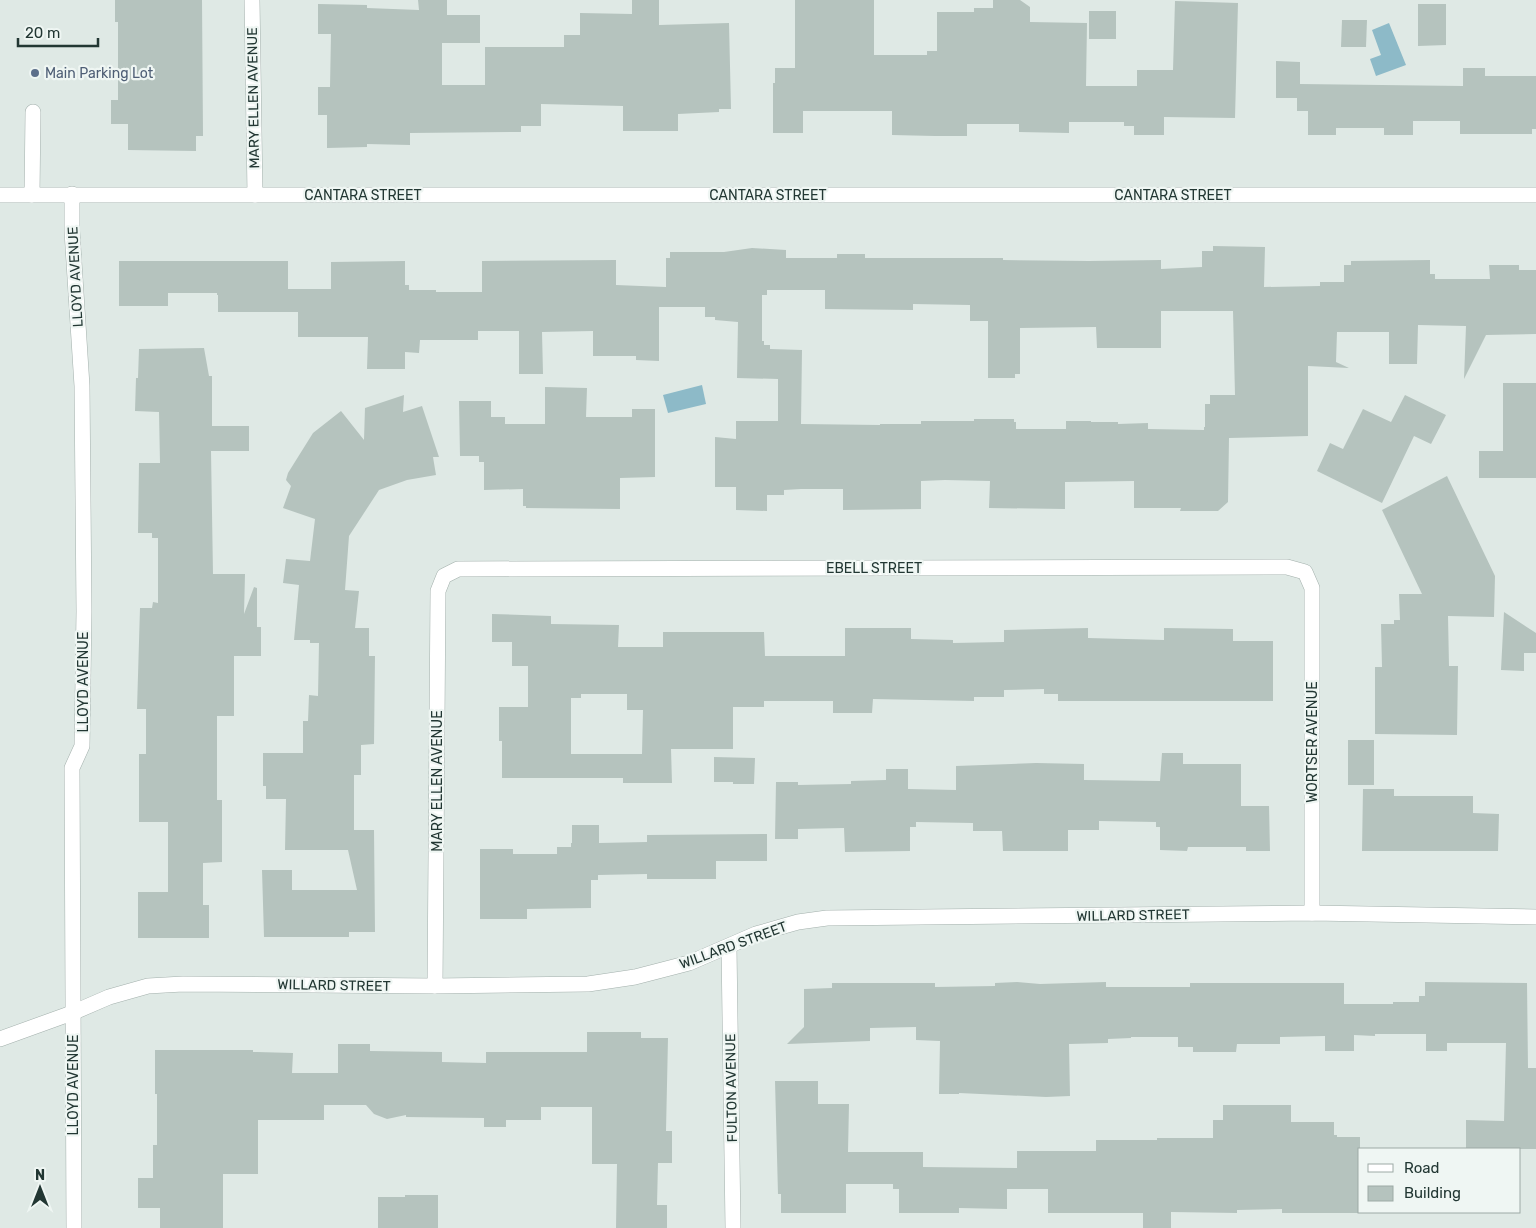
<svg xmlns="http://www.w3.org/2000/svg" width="1536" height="1228" font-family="Rubik,sans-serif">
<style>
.water{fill:#8dbac8}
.building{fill:#b5c3be;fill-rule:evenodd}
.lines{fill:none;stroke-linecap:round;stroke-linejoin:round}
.minor-casing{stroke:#a3b0ac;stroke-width:16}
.minor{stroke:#fff;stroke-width:15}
.service-dot{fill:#5c6f8a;stroke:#eff6f3;stroke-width:2}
.labels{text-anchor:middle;stroke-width:4.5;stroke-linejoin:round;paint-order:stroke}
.service-label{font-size:14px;fill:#4e5e75;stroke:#eff6f3;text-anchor:start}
.street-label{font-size:14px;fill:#223733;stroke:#eff6f3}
</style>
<rect width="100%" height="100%" fill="#dfe9e5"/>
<g class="water">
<polygon points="1389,23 1406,65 1376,76 1370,59 1381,55 1372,30"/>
<polygon points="702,385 706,404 668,413 663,395"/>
</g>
<g class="building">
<polygon points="115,0 202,0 203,136 196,136 196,151 128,150 128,124 111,124 111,100 118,100 118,22 115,22"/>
<polygon points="418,0 447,0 447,15 480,15 480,43 442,43 442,85 485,85 485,47 564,47 564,35 580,35 580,13 632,14 632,0 659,0 659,25 729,23 731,109 719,109 719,112 678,114 678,131 623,131 623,106 541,104 541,126 521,126 521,132 410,133 410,145 367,144 367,147 327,148 327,115 318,115 318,87 330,87 331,34 318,34 318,4 367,5 367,8 419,10"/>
<polygon points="795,0 874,0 874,55 927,55 927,51 937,51 937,12 974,12 974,8 993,8 993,0 1020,0 1030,7 1030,22 1087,23 1086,86 1137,86 1137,70 1173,70 1175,1 1238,3 1235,118 1164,117 1164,135 1134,135 1134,126 1124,126 1124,122 1069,122 1069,133 1019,132 1019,124 967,124 967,136 935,136 892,135 892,111 803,111 803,133 773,133 773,83 775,83 775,68 795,68"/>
<polygon points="1418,4 1446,4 1446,45 1418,46"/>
<rect x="1089" y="11" width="27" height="28"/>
<polygon points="1342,20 1367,20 1366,47 1341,47"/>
<polygon points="1276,61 1300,62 1300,84 1463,86 1463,68 1485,68 1485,76 1536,76 1536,129 1532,129 1532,134 1460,134 1460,121 1413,121 1413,135 1384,135 1384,128 1336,128 1336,135 1308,135 1308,111 1297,111 1297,98 1276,98"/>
<path d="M 1213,246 L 1265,247 L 1264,287 L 1320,286 L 1320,282 L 1344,282 L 1344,265 L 1351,265 L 1351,261 L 1430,260 L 1430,274 L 1435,274 L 1435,279 L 1490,279 L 1489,265 L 1519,265 L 1519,270 L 1536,270 L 1536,334 L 1486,335 L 1464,379 L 1466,326 L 1418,325 L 1417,364 L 1389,364 L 1389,332 L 1337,332 L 1336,362 L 1349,368 L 1308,366 L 1308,436 L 1229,438 L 1228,502 L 1218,511 L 1180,511 L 1181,508 L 1134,508 L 1134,481 L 1065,482 L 1065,509 L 989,508 L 990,481 L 945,480 L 921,481 L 921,509 L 843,510 L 843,489 L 801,489 L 784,490 L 784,495 L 767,495 L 767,511 L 736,510 L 736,487 L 715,487 L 715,437 L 736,439 L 736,421 L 778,421 L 778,379 L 737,378 L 738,322 L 715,320 L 715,317 L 705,317 L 705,307 L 659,307 L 659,361 L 636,360 L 636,356 L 593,356 L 593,331 L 542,332 L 543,374 L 519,374 L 519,331 L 478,331 L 478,340 L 420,340 L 419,353 L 405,352 L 405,369 L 367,369 L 368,337 L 298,337 L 298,312 L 218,312 L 218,295 L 217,295 L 217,293 L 168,293 L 168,306 L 119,306 L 119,261 L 288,261 L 288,289 L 331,289 L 331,262 L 405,261 L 405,285 L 409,285 L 409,290 L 436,290 L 436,292 L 482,292 L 482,261 L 616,260 L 616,285 L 666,287 L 666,258 L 670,258 L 670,252 L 724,252 L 752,248 L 786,250 L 786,258 L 837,258 L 837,254 L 865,254 L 865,258 L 1003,258 L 1003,260 L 1089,261 L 1161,260 L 1161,269 L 1202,267 L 1202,251 L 1213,251 ZM 767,290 L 825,290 L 825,309 L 913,310 L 913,304 L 970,305 L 970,321 L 988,321 L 988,378 L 1015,378 L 1015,374 L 1020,374 L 1020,328 L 1096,327 L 1097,348 L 1161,348 L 1161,311 L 1233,311 L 1235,395 L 1210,395 L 1210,404 L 1205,404 L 1205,427 L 1204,427 L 1204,430 L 1148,429 L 1148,423 L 1118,424 L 1118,422 L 1091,422 L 1091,421 L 1066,421 L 1066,429 L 1016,429 L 1016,422 L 1014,422 L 1014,419 L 974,419 L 974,421 L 921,421 L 921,424 L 880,424 L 880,425 L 801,424 L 802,350 L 770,349 L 770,345 L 764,345 L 764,341 L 762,341 L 762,295 L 767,295 Z"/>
<polygon points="204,348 209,376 212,376 212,426 249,426 249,451 211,451 213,574 245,574 244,614 254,587 257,588 257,627 261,627 261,656 234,656 234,716 217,716 217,800 222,800 222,862 203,863 203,905 209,905 209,938 138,938 138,892 168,892 168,822 139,822 139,754 146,754 146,709 137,709 140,608 152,608 153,602 158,603 158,538 152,538 152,533 138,533 139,463 160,463 159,412 135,411 136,378 138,378 139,349"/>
<polygon points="1503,383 1536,383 1536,478 1479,478 1479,451 1503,451"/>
<polygon points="545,387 587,388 586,417 632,417 632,409 655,409 655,477 620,478 620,509 526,508 526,506 523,506 523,489 484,490 484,462 479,462 479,456 460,456 459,401 491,401 491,417 505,417 505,424 545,424"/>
<polygon points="404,395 403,412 422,406 439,457 433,457 436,475 407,480 379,490 349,536 345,590 359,591 355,628 369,628 369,656 375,656 374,744 361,745 361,775 354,775 354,830 374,830 375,932 349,932 349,937 264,937 262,870 292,870 292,890 357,890 348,850 285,850 286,799 266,799 266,786 263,786 263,753 303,753 303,721 308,721 309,695 318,696 319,643 310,643 310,640 294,640 299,585 283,583 286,559 310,561 315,519 283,508 291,486 286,480 288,473 313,433 341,411 364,440 365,408"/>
<polygon points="1405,395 1446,415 1431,444 1414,436 1382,503 1317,471 1330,443 1343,449 1363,409 1391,422"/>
<polygon points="1447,476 1495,576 1494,617 1448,616 1449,666 1458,666 1457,735 1375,734 1375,667 1382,667 1381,624 1394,624 1394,620 1400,620 1399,594 1422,594 1382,510"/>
<polygon points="1504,612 1536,633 1536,653 1524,653 1524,671 1501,670"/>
<path d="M 492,614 L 551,616 L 551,624 L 619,625 L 618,647 L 663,647 L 663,632 L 764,632 L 765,656 L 845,656 L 845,628 L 911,628 L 911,639 L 953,640 L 953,643 L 1004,642 L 1004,630 L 1088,628 L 1088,638 L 1164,640 L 1164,628 L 1233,629 L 1233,641 L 1273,641 L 1273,701 L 1058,701 L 1058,694 L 1044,694 L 1044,689 L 1004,690 L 1004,697 L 974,697 L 974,701 L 873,699 L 872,713 L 833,713 L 833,701 L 764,701 L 764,707 L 733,707 L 733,749 L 671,749 L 672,783 L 623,783 L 623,778 L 502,778 L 502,741 L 499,741 L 499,707 L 528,707 L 528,666 L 512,666 L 512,642 L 492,642 ZM 581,694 L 627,694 L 627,710 L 643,710 L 642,754 L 571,754 L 571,698 L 581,698 Z"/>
<rect x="1348" y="740" width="26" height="45"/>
<polygon points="1162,753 1183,753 1183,764 1241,764 1241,806 1269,806 1270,851 1246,851 1246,847 1188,847 1187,851 1160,850 1160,827 1156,827 1156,822 1099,821 1099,830 1068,830 1068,851 1003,851 1002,831 973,831 973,823 916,822 916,827 910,827 910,851 845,852 844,828 798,829 798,839 775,839 776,782 798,782 798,785 851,784 851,781 886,780 886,769 908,769 908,789 956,790 956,766 1036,763 1084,764 1084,780 1160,781"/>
<polygon points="714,757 755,758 754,784 733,784 733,782 714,782"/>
<polygon points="1363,789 1394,789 1394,796 1473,796 1473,813 1499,814 1498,851 1362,851"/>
<polygon points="572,825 599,825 599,843 647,842 647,835 767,834 767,861 716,861 716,879 647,879 647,874 598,875 598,880 591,880 591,908 527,909 527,919 480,919 480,849 513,849 513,854 557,854 557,847 571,847 571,843 572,843"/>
<polygon points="1017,982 1040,984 1106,982 1106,987 1190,987 1190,983 1344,983 1344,1004 1393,1004 1393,1002 1419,1002 1419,996 1425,996 1425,982 1527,983 1528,1068 1536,1068 1536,1149 1466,1149 1466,1120 1504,1121 1506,1043 1447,1043 1447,1051 1426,1051 1426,1034 1375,1034 1375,1036 1354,1035 1354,1051 1325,1051 1325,1036 1280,1037 1280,1044 1237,1044 1236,1052 1193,1052 1193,1047 1178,1047 1178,1037 1131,1037 1131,1038 1108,1039 1108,1043 1069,1044 1070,1096 1046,1097 959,1093 959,1094 939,1094 940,1041 916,1040 916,1027 870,1028 870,1041 787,1044 804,1027 804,989 832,988 832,983 935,983 935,987 995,986 995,983"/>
<polygon points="587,1032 641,1032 641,1038 668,1038 666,1131 672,1131 672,1163 658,1163 657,1205 667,1205 667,1228 616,1228 617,1164 592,1164 592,1107 541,1107 541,1120 506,1120 506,1127 484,1127 484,1118 406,1117 406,1115 387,1119 374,1114 366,1105 324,1105 324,1120 258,1120 258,1174 223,1174 223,1228 160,1228 160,1208 138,1208 138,1178 153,1178 153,1145 157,1145 157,1094 155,1094 155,1050 253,1050 253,1052 257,1052 293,1053 292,1073 338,1073 338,1044 370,1044 370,1051 442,1052 442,1062 486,1063 486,1052 587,1052"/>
<polygon points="775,1081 818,1081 818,1104 849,1104 848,1152 923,1152 923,1167 1017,1168 1017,1151 1096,1151 1096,1140 1157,1140 1157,1138 1213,1138 1213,1120 1223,1120 1223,1105 1291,1105 1291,1122 1334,1122 1334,1135 1337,1135 1337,1137 1360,1137 1360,1213 1282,1213 1282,1209 1237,1210 1237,1213 1171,1212 1171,1228 1143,1228 1143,1213 1048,1213 1048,1189 1007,1189 1007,1209 959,1208 959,1213 899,1213 899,1189 893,1189 893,1184 846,1184 846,1213 781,1213 781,1194 778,1194"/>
<polygon points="405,1195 438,1195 438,1228 378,1228 378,1197 405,1197"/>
</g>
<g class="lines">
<defs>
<g id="minor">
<polyline points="252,0 255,195"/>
<polyline points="72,194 72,231 82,386 84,611 82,746 72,768 74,1228"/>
<polyline points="0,195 1536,195"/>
<polyline points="32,195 33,112"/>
<polyline points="729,947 733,1228"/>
<polyline points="435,986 438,591 444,576 458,569 1287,567 1305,572 1312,588 1312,913"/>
<polyline points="0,1039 72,1013 109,997 148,986 183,984 435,986 588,984 635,977 689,963 756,934 798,922 827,918 1312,913 1536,917"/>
</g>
</defs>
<use href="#minor" class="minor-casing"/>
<use href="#minor" class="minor"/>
</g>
<circle class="service-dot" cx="35" cy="73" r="5"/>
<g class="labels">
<g class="service-label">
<text x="45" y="78">Main Parking Lot</text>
</g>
<g class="street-label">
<text transform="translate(253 98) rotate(-91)" y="5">MARY ELLEN AVENUE</text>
<text x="363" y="200">CANTARA STREET</text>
<text x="768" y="200">CANTARA STREET</text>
<text x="1173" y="200">CANTARA STREET</text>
<text transform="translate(75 277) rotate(-93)" y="5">LLOYD AVENUE</text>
<text x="874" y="573">EBELL STREET</text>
<text transform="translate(83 682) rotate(-90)" y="5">LLOYD AVENUE</text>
<text transform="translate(1312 742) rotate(-90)" y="5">WORTSER AVENUE</text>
<text transform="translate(437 781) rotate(-90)" y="5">MARY ELLEN AVENUE</text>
<text transform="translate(1133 915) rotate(-1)" y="5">WILLARD STREET</text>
<text transform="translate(733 945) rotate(-20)" y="5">WILLARD STREET</text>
<text transform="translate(334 985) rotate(1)" y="5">WILLARD STREET</text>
<text transform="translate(73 1085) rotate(-90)" y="5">LLOYD AVENUE</text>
<text transform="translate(731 1088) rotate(-91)" y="5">FULTON AVENUE</text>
</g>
</g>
<rect x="1358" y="1148" width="162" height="65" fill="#eff6f3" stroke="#9daaa6"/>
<rect x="1368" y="1164" width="25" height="8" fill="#ffffff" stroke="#9daaa6"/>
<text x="1404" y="1173" font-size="15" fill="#223733">Road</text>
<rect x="1368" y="1186" width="25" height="15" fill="#b5c3be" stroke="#9daaa6"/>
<text x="1404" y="1198" font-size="15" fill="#223733">Building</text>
<g transform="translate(40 1188)" stroke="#eff6f3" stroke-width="4" paint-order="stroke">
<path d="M0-4L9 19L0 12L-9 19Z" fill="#223733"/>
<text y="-8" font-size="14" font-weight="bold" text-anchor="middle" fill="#223733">N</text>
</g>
<path d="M18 38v8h80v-8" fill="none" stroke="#223733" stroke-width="2.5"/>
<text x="25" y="38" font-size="15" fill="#223733" stroke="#eff6f3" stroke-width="4" paint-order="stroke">20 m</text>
</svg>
